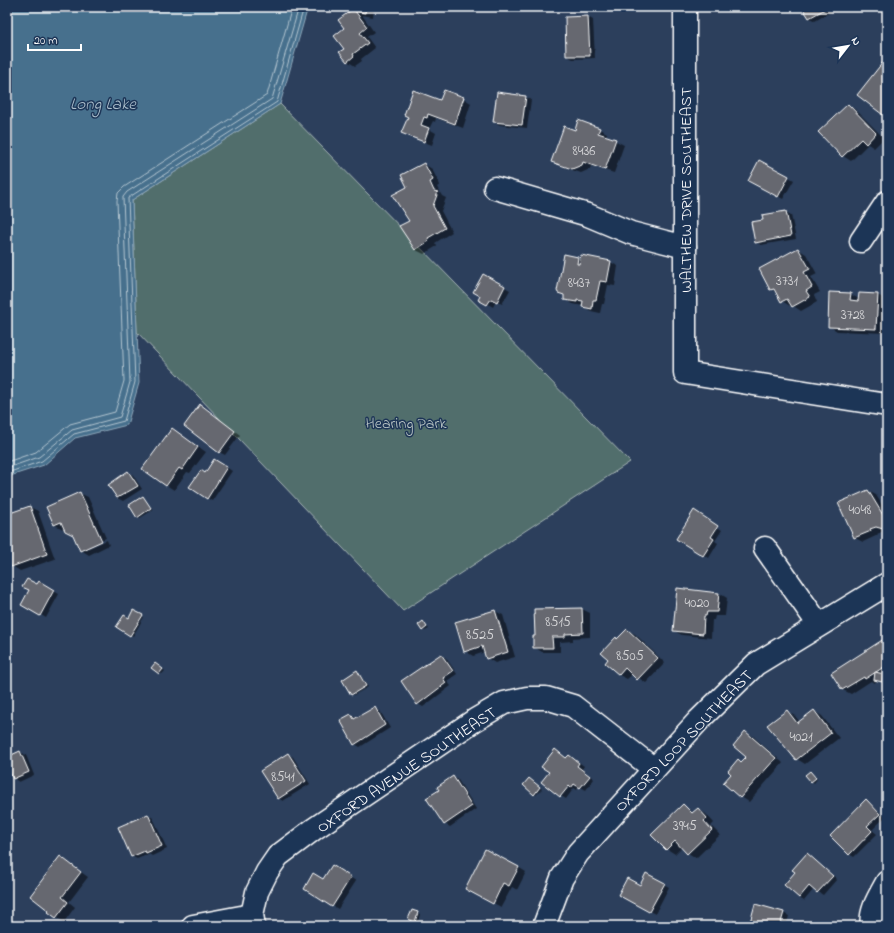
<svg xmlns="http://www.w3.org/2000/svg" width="894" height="933" font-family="'Indie Flower',sans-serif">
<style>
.park{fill:#516e6c;stroke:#a8b6b6}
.water{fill:#46708d;stroke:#90a9bb}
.shadow{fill:#0007}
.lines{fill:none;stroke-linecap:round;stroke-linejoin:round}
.shore{stroke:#b5c6d1;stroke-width:1}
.building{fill:#666870;stroke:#fff}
.minor-casing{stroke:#fff;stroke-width:25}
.minor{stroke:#1d3557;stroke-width:22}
.labels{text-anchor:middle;stroke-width:3;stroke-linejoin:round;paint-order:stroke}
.number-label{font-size:14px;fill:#d9d9db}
.street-label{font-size:16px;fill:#fff;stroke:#1d3557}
.park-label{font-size:16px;fill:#b9c5c4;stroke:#1d3557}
.water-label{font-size:17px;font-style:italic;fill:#acbfcc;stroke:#1d3557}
</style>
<rect width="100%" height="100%" fill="#2c3f5c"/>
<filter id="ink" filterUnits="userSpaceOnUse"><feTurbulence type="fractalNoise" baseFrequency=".025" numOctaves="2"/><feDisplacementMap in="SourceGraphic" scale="8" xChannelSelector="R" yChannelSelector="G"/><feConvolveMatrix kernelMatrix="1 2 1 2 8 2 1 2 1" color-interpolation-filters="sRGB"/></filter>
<g filter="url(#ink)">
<polygon class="park" points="280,104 630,462 403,611 137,332 132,200"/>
<polygon class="water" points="7,7 308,7 280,104 132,200 139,383 127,425 75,438 44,465 7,477"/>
<g class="shadow">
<polygon points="345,7 374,7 373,17 362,15 374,32 367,37 375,48 361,59 362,61 355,66 347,61 345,49 346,29 350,12 345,9"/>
<polygon points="804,7 839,7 815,21 810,18"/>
<polygon points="588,17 593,20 595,58 573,59 567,56 566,18"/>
<polygon points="525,97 531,100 527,128 500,125 494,122"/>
<polygon points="463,98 471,103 463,128 436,118 435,122 433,121 429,129 436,133 432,145 411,137 403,133 441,102"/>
<polygon points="848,105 856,110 884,138 874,148 868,144 851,161 843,156"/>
<polygon points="599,129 607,133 606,136 624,145 614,173 591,166 590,169 581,173 561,166 553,161 575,131"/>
<polygon points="760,161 794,180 783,199 749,180"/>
<polygon points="424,164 432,169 440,185 437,187 442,196 446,198 441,211 452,232 435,243 437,246 424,254 416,250 401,226 410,221 408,188"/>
<polygon points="786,212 791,215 796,239 761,245 756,242 764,221"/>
<polygon points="798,249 806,254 817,274 811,277 820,292 814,295 817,302 801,311 792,305 790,306 782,301 777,293 771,289"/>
<polygon points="578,258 581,260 610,262 618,266 615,286 608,285 604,304 602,304 600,313 591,311 583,306 573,304 565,299 565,296 559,292"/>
<polygon points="483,275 510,290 502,304 496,301 493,307 480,299"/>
<polygon points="850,294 859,299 878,295 886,300 884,333 837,331 829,326"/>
<polygon points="206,409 240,435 225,455 219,452"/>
<polygon points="180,434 206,452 190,473 187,472 174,490 166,485"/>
<polygon points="220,463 232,471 212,501 207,498 206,474"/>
<polygon points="128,472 133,475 142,489 123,501 117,498"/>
<polygon points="868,491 876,495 887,513 887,532 884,531 877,534 878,535 863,542 855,538 840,503"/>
<polygon points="79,493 88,497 106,538 84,547 84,550 107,540 109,545 89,555 81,550 74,535 65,528 63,529 55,525"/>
<polygon points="143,497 153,510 140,518 138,517"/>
<polygon points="30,507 38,511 55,559 20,571 12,566 7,553 7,515"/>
<polygon points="699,515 722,530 715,541 718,543 709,558 703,555"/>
<polygon points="39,583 59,594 46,618 23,604"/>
<polygon points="719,593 727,598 725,616 715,616 714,620 712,620 711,638 682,635 674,631"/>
<polygon points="582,609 590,613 590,637 573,638 573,641 560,642 560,652 542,652 534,647"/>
<polygon points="134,611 144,617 133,636 118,627 129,619"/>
<polygon points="495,611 503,615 515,657 495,663 487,658 485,652 473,656 465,651"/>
<polygon points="423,623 429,629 425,631 423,630"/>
<polygon points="627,630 635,634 665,663 646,683 633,674 627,679 619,675 610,659 617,639"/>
<polygon points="887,638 887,674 884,676 884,682 877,681 874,683 871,681 851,694 843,690 832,673"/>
<polygon points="441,655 446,658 457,674 447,681 451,686 423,707 418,704 402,681"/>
<polygon points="158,666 165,671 162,674 159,673"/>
<polygon points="357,672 359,673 368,687 354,695 352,694"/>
<polygon points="375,708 380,711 390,728 360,747 355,744 351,715 357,718"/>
<polygon points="787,711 795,716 800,722 814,711 822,716 839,738 805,764 797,759"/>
<polygon points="746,732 754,737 783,763 749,802 741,797 724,783 747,757"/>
<polygon points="20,752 26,755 34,775 19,782 13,778 7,763 7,758"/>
<polygon points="288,754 293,757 310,784 283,801 278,798"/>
<polygon points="570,756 584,766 582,769 594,779 586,790 579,786 577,790 574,788 566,799 561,796 567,759"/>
<polygon points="812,773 817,779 814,783 812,781"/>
<polygon points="453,777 458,780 476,809 450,827 445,824 440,790"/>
<polygon points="531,780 542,789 536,795 534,794"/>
<polygon points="866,801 871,804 885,817 872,830 877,834 854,857 849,854"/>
<polygon points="683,805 694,813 698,809 706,814 714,823 711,826 720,835 696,858 688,853 682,847 675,854 667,849 653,835"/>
<polygon points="148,815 153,818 167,849 152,856 149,854 137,859 131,856"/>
<polygon points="807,854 837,879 823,895 814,889 804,901 799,898 796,872"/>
<polygon points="61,858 88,877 69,902 75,907 64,922 56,917"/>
<polygon points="332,866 356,881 338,909 305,889 324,880"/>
<polygon points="518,867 526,872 517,890 512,887 501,907 474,893"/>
<polygon points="647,875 669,887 655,914 619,895 640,887"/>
<polygon points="412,911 420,914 418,922 412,920"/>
<polygon points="783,913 789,916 786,926 750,926"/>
</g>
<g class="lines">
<g class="shore">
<polyline points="7,462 36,452 70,424 115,412 124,381 117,201 118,193 124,187 267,95 292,7"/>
<polyline points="7,468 39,457 72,430 120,417 130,382 123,197 127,192 272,99 299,7"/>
<polyline points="7,473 42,461 74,434 124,421 135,382 128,198 277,102 304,7"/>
</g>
</g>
<g class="building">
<polygon points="344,7 366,7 365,13 355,11 367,27 360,33 368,43 353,54 354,56 347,62 339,52 344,49 334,36 344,28 338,20 350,11 344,9"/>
<polygon points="802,7 829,7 809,18"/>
<polygon points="588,16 590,56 566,56 565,17"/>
<polygon points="883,62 887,65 887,118 857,95"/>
<polygon points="413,90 440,100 444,90 464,97 455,124 428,114 427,118 424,117 421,125 429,128 424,142 401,133 408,117 404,115"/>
<polygon points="497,92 526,96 522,125 493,122"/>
<polygon points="848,104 876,133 866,144 861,139 842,157 818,132"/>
<polygon points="578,120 600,128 598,133 616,139 605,170 583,162 582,165 572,169 551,162 564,126 575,130"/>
<polygon points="759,160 789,176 778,197 748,181"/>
<polygon points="424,163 433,180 430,182 434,191 438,192 433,206 445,228 428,238 429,241 415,250 399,226 409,221 392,195 407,187 401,175"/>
<polygon points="786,211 791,236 755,243 751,222 763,220 762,215"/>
<polygon points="798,248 810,269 804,272 812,287 806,291 810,297 792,307 787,299 781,302 774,289 770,290 759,269"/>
<polygon points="564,254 578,257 577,264 579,264 581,255 611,261 607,282 600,281 596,300 593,300 592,309 582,307 583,301 577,300 577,302 564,300 564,295 558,293 557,291"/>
<polygon points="483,274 505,286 497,302 491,299 487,305 478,300 480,296 473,292"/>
<polygon points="829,292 851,293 850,300 858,301 859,293 878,294 876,329 828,327"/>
<polygon points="200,404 235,431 219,453 184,426"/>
<polygon points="172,428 198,447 182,470 179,468 166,486 142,469"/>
<polygon points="214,459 227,467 207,499 189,487 201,470 205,473"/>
<polygon points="128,471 138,486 117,498 108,485"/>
<polygon points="868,490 883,515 887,516 887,527 883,529 876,527 870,529 871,531 854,538 838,503"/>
<polygon points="80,492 102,541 80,551 73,535 65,531 61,522 54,525 46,507"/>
<polygon points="143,496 151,508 137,518 129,505"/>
<polygon points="30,506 47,554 11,567 7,556 7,514"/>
<polygon points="694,510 718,526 711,537 714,539 703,556 676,539"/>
<polygon points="27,579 37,584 39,581 54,590 40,616 21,605 29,590 22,587"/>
<polygon points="677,588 719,593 717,612 707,612 706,616 704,616 703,634 673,631"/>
<polygon points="582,608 583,633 565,634 565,637 552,637 553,648 533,648 533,636 535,636 534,609"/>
<polygon points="133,610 143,615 130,636 116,627 124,615 129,618"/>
<polygon points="495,610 508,652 486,659 482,646 464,652 455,622"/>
<polygon points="423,621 427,627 422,631 418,625"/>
<polygon points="627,629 658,658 637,680 625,668 619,675 605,663 608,659 601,653 616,637 617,639"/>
<polygon points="887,637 887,665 865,679 864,677 842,690 831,673"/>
<polygon points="441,654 453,671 443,678 446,683 417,705 401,681"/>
<polygon points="155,663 163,669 159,674 151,668"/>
<polygon points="357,670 366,686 351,695 342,680"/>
<polygon points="875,672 884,674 882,682 874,680"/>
<polygon points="375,707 385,725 354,745 340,720 351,714 354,719"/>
<polygon points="787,710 797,723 814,710 831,733 796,760 767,725"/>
<polygon points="745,731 776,758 740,798 723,783 731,774 728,771 738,759 741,762 746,757 733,746"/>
<polygon points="555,749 566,758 569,755 579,763 577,766 590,776 580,788 574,784 571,788 569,786 560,797 541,782 549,772 541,767"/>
<polygon points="20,751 29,772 13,779 7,766 7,757"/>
<polygon points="288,753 306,781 278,799 260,771"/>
<polygon points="810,771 816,778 811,782 805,775"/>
<polygon points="453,776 472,806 444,825 426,798 439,790 437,787"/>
<polygon points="529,778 540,787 534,795 523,785"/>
<polygon points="866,799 880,814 867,826 872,831 849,855 830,836"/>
<polygon points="683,804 692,813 698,808 707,818 704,821 712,830 687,854 675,841 666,850 651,835"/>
<polygon points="148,814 162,846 146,853 145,851 131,857 118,827"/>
<polygon points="485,849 519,867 509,886 503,883 493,904 465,889"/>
<polygon points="807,853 833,876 817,893 809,886 799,898 784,885 795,872 792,870"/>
<polygon points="60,856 81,872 62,897 68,902 56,918 48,912 49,911 30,896"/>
<polygon points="332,865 351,877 332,907 304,889 313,873 323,879"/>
<polygon points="646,873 665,883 649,912 618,895 627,878 640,885"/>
<polygon points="755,904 784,912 780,926 749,926"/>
<polygon points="412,910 418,912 415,922 408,919"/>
</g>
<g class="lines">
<defs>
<g id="minor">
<polyline points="685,7 685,373 887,405"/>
<polyline points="495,188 588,215 631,233 685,247"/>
<polyline points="861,241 887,202"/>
<polyline points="765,548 819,625"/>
<polyline points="193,926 252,915"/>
<polyline points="254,926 252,915 257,892 267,872 278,856 314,829 475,720 504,703 527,698 546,698 573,706 654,769"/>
<polyline points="544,926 562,878 578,853 699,720 756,664 887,584"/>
<path d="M 872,926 C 869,911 880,895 887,882"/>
</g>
</defs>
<use href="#minor" class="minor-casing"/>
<use href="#minor" class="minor"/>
</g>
</g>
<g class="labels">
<g class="number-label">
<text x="584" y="155">8436</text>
<text x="787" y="285">3731</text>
<text x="579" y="287">8437</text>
<text x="853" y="319">3728</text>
<text x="860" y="514">4048</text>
<text x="697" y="607">4020</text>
<text x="558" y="626">8515</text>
<text x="480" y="639">8525</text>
<text x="630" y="660">8505</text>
<text x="801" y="741">4021</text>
<text x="283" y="781">8541</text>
<text x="685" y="830">3945</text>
</g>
<g class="street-label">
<text transform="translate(685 190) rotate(-90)" y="6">WALTHEW DRIVE SOUTHEAST</text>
<text transform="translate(683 740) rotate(-46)" y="6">OXFORD LOOP SOUTHEAST</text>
<text transform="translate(406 769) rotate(-34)" y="6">OXFORD AVENUE SOUTHEAST</text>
</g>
<g class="park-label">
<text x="406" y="428">Hearing Park</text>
</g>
<g class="water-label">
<text x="103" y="109">Long Lake</text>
</g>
</g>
<rect width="894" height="933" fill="none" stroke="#1d3557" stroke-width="24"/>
<rect x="12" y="12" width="870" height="909" fill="none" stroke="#fff" stroke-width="1.5" filter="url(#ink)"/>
<g transform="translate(848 46) rotate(59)" stroke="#1d3557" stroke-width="3" paint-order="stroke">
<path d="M0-3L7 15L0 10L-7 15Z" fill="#ffffff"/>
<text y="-6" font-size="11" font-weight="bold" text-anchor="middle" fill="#ffffff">N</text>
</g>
<path d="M28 44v6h53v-6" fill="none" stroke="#ffffff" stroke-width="2"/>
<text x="34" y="44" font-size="12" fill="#ffffff" stroke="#1d3557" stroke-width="3" paint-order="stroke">20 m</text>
</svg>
